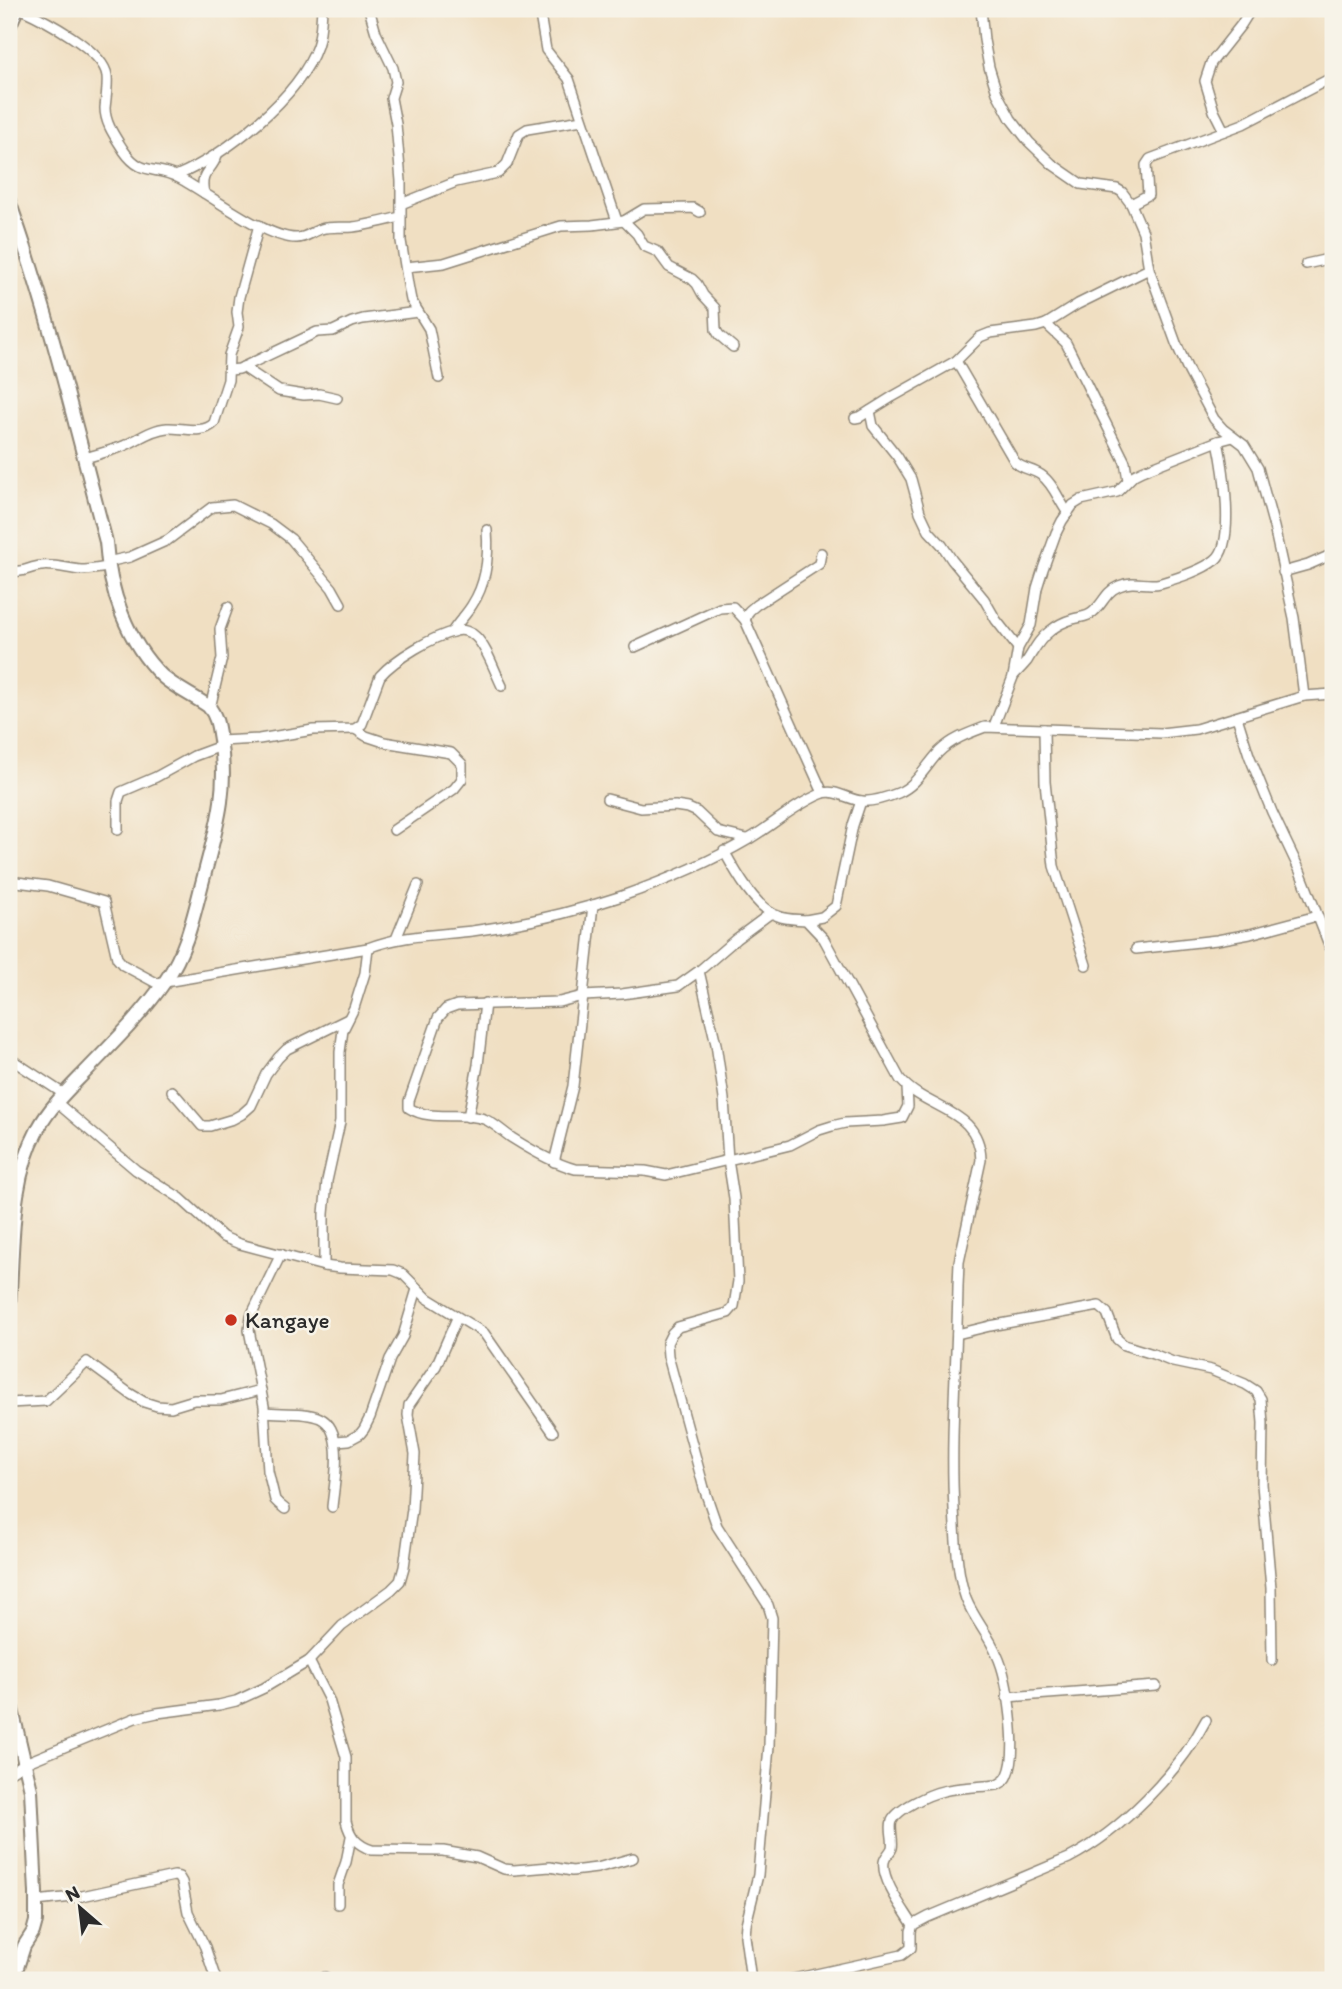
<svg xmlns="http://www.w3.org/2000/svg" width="1342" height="1989" font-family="Itim,sans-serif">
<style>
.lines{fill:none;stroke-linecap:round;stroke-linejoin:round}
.street-casing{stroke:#8e8576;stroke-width:12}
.secondary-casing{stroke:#8e8576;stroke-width:16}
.street{stroke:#fff;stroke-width:9}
.secondary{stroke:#fff;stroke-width:12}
.poi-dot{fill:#c8321e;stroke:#f7f3e8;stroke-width:2.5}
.labels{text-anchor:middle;stroke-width:5;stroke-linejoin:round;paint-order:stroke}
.poi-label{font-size:23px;fill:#2b2b2b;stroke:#f7f3e8;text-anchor:start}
</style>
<rect width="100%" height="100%" fill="#f7f3e8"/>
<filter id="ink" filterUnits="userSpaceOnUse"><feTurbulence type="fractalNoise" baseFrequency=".0143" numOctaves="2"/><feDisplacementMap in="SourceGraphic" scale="14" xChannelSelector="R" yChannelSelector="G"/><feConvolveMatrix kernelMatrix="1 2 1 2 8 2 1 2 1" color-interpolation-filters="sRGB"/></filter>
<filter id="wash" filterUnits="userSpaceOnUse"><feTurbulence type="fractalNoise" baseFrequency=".00686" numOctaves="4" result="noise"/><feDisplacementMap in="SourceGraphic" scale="28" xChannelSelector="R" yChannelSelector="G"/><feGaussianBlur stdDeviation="1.57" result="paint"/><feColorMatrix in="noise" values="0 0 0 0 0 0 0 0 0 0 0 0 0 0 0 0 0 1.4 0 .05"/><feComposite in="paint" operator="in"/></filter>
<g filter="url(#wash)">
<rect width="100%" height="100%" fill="#f0dfc2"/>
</g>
<g filter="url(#ink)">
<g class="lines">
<defs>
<g id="street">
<path d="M 21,9 C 43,19 104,50 107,76 C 108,86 106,97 105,108 C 105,124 116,138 124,151 C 142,177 156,165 179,178 C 208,193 266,239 297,238 C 306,238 313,231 321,229 C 331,226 343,228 353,227 C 369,225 384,221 400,217"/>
<polyline points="369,9 376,33 393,68 396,82 391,98 396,124 401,181 401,241 409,290 411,300 429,329 439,378"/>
<polyline points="539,9 546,50 569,79 617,221"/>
<polyline points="981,9 984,40 989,67 997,93 1011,119 1029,142 1052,164 1081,184 1117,189 1122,192 1131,204 1143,232 1149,269 1176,343 1189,372 1214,419 1223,429 1244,445 1258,468 1274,527 1294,618 1304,696"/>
<polyline points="1224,131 1214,111 1205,81 1211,63 1241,25 1251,9"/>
<path d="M 176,176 C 225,155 299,98 317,46 C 321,35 321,21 322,9"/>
<path d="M 204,193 C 199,171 212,172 217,155"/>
<polyline points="401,204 456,182 498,173 507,164 519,134 527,129 582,120"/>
<polyline points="1131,204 1148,195 1146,165 1150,159 1243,124 1333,77"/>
<polyline points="624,221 637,234 644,246 658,252 669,267 692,279 697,284 703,295 715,308 716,330 719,335 733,347"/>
<polyline points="1306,264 1333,258"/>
<polyline points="406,267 444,263 561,226 592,225 624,221 644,209 693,208 700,212"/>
<polyline points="1046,324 1066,343 1125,462 1128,480"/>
<path d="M 956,361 L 1015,462 C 1022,469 1032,469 1041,475 C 1053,483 1059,501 1068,513"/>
<polyline points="243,367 279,391 304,395 319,394 337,398"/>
<polyline points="230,370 239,369 317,332 333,331 352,322 363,319 418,312"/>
<polyline points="870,411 873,426 897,456 911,479 920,512 929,531 942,545 952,560 984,599 996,620 1018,648"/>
<polyline points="855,418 860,417 892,397 956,361 980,337 990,333 1036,327 1046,324 1078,304 1149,269"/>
<path d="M 84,458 C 97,455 109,451 121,447 C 136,441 151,429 167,428 C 181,427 203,435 214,423 L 228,380 L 229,355 L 239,327 L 237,312 L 239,297 L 259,225"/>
<polyline points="107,562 130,557 168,540 212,507 233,505 271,524 291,539 332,588 341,604"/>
<path d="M 9,570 C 22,574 29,567 41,566 C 54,564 68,569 81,570 C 90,570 99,568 109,567"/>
<polyline points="1283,572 1308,565 1333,554"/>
<polyline points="745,620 749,611 756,605 819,564 821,553"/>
<path d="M 452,632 C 458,622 466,615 472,605 C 486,584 489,555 487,530"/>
<polyline points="635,647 720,608 733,607 745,620 823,793"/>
<path d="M 1013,676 C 1018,671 1023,666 1027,661 C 1034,650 1039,639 1050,631 C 1056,626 1066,621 1073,619 C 1080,617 1088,617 1093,612 C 1104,603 1105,592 1119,586 C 1136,579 1146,587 1161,583 C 1178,578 1201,571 1215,560 C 1236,545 1223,464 1218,441"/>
<polyline points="210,708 222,658 220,629 228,607"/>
<polyline points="1237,717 1249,755 1272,812 1300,871 1333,955"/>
<polyline points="994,726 1013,677 1018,648 1031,625 1037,588 1043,569 1056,533 1062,521 1073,505 1081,500 1117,492 1134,475 1142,471 1218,441 1233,437"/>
<polyline points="355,729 366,736 384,742 451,753 462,764 462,779 454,789 394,830"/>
<polyline points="1044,729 1045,782 1054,866 1086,965"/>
<path d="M 220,741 L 259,739 L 313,730 L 355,729 L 362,724 L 380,676 C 395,659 433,636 456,631 C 463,629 471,632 476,637 C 487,648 495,672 502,686"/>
<polyline points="607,799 641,808 675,806 688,808 697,812 718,832 747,839"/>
<polyline points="118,830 118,801 121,792 156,777 194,756 221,746"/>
<path d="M 724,851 C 735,871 756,909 778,916 C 787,920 797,919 806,920 L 824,939 L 900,1079 C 927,1111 980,1108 981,1160 L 959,1262 L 958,1286 C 957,1360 950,1435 954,1509 C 956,1538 956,1571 966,1599 C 974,1619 989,1635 997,1655 C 1008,1678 1019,1752 1008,1775 C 1006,1781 1002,1782 997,1785 C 979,1787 960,1787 943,1791 C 930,1794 898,1808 892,1821 C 889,1829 894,1839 892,1848 C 890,1853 885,1856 884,1862 C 881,1880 904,1910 913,1925"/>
<polyline points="9,881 48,886 104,902 117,958 123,965 162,986"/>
<path d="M 771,913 L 736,939 L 699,971 L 678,986 L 622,994 L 583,996 L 559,1002 L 457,1005 L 446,1009 L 438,1018 L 409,1101 L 409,1108 C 431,1122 462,1111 484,1119 C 494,1123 503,1132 512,1138 C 531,1150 553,1163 575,1169 L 645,1171 L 666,1175 L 790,1145 L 819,1130 L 832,1126 L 845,1123 L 883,1121 L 902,1118 L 908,1106 L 907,1088"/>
<polyline points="806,920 822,917 836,906 853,825 861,801"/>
<polyline points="396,939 418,885"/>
<polyline points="1136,949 1217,940 1250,934 1317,916"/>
<polyline points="699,971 716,1044 724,1099 728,1160 734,1198 738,1281 734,1306 728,1313 678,1327 672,1333 667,1343 668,1356 704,1488 717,1526 768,1605 772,1618 769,1746 758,1875 746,1924 745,1936 751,1980"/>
<path d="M 165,982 L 368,948 C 400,935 437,935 472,931 C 523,924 574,912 622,896 C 665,881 710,862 749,839 C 773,825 794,805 821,794 C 835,788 848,800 862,801 C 873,802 888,797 898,793 C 917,785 925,767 939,752 C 952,739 969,733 985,727 L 1161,733 L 1196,729 L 1304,696 L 1333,694"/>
<polyline points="9,1058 64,1094"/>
<polyline points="172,1091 202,1126 210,1126 233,1119 242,1114 251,1106 266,1074 278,1058 287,1049 348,1019"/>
<polyline points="56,1102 136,1170 180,1198 223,1237 240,1244 324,1266 340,1268 393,1270 403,1274 427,1298 484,1333 553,1432"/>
<polyline points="468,1117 478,1065 485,1003"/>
<polyline points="554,1162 573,1086 593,905"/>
<polyline points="281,1254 251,1316 249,1330 264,1406 268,1471 275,1500 279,1504 285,1509"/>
<polyline points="324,1266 324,1214 327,1181 340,1122 340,1052 343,1030 354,1008 365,973 368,948"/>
<polyline points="957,1334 990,1326 1099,1306 1107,1313 1117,1339 1124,1345 1153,1354 1173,1362 1211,1370 1245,1384 1256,1391 1261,1399 1263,1423 1262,1484 1271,1588 1272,1660"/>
<polyline points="9,1403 46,1401 87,1362 129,1393 144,1402 157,1406 171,1407 194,1400 221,1400 261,1390"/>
<path d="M 264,1412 C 281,1414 304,1411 320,1418 C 346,1430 334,1484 332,1507"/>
<polyline points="336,1441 349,1440 360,1434 364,1429 370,1417 390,1359 403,1336 417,1289"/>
<path d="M 309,1661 L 329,1700 L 346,1757 L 346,1821 C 350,1837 357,1845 372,1850 L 443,1851 L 477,1857 L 504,1869 L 514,1870 L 550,1867 L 572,1871 L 597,1868 L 633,1858"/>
<polyline points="1007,1697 1156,1686"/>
<polyline points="9,1773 25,1763 135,1718 157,1713 219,1705 236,1701 264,1688 309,1661 342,1626 391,1590 400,1581 404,1567 412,1509 415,1454 408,1415 409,1405 436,1366 457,1318"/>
<polyline points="36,1901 82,1896 174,1876 179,1877 182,1882 188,1912 205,1947 216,1980"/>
<polyline points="338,1904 338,1885 346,1862 351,1837"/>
<polyline points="317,1980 325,1977 331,1980"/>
<path d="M 789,1980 L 902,1955 L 911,1948 L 911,1931 L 913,1925 L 928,1917 L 1069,1858 C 1121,1831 1179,1772 1206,1720"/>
</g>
<g id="secondary">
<polyline points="9,27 17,9"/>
<path d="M 9,201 C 49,313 76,428 106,542 C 109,590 127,642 162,676 C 175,688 194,696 208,706 C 217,716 218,727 220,740 C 229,790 216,829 204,876 C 194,913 188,948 166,980 C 144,1012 116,1040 89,1068 C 71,1087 51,1105 38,1129 C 9,1183 14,1246 9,1305"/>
<polyline points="9,1697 31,1790 36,1893 36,1921 33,1932 24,1946 13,1980"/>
</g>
</defs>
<use href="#street" class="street-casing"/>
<use href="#secondary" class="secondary-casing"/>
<use href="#street" class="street"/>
<use href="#secondary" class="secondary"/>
</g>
</g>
<circle class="poi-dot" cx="231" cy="1320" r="7"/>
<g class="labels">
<g class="poi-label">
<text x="245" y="1328">Kangaye</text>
</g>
</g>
<rect width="1342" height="1989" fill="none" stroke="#f7f3e8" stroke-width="35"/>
<g transform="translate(80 1908) rotate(332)" stroke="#f7f3e8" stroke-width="5" paint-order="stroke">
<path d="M0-5L12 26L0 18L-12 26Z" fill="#2b2b2b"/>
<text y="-10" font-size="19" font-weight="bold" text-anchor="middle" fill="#2b2b2b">N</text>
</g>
</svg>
